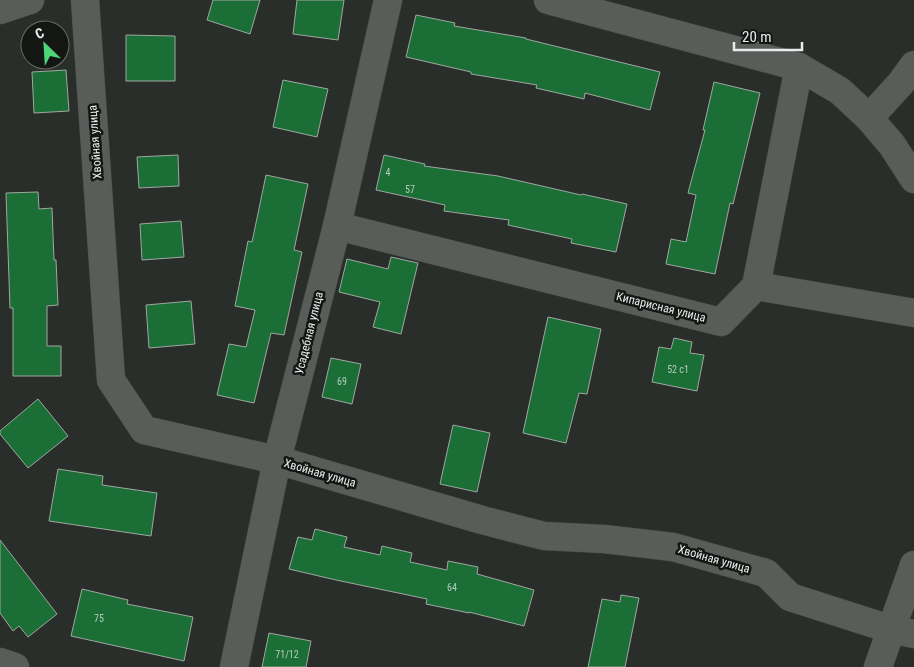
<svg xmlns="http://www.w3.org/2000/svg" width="914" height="667" font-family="'Roboto Condensed',sans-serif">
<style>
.building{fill:#1a6e36;stroke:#a1a7a2}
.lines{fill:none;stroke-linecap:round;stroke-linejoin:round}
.minor-casing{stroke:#464a47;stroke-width:29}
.minor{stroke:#585d59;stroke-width:28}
.labels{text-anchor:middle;stroke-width:5;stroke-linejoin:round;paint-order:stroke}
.number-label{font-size:10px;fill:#b5ccbd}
.street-label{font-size:12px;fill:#e9ecea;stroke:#141614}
</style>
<rect width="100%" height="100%" fill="#2a2e2a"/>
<g class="building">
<polygon points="213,0 260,0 250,34 207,20"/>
<polygon points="297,0 344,0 338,40 293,34"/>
<polygon points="416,15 455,23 454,26 526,38 526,39 660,72 650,110 585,93 584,99 536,88 537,85 471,74 471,72 406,57"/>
<polygon points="126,35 175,36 175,81 126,81"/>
<polygon points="66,70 69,111 34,113 32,72"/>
<polygon points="283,80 328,89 317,137 273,127"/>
<polygon points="714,82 760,93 733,204 730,203 715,274 666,264 671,239 686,242 696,195 688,193 705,130 703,130"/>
<polygon points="178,155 179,186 139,188 137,157"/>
<polygon points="384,155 425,164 424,166 498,176 581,195 582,194 627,204 616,252 571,243 572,239 508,225 509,220 444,211 445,205 376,190"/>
<polygon points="266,175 308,184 294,250 302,252 284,335 271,333 254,403 217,395 229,344 246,347 255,310 235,306 248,241 252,242"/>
<polygon points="38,192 39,209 52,208 54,260 56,260 58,305 47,306 47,346 61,346 61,376 13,376 13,308 10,308 6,193"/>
<polygon points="181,221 184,257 142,260 140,224"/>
<polygon points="391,257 418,263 401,334 373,327 380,302 339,292 347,259 388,269"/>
<polygon points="191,301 195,344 149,348 146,305"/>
<polygon points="548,317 601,329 587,394 579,393 566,443 523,433"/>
<polygon points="674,338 692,342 690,353 704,355 697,391 652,382 659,347 671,349"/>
<polygon points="331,358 361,364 352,404 322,397"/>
<polygon points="38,399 68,436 28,468 0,434 0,431"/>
<polygon points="453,425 490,433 477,492 440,484"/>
<polygon points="58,469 103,476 102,485 157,493 151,536 49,521"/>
<polygon points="315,529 347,537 344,547 380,555 382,546 412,553 410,562 447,570 448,561 478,567 477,574 534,590 524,626 469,612 469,613 426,604 427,599 336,580 289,569 298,537 312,540"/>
<polygon points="0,540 57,614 28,637 19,626 13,631 0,613"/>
<polygon points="82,589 128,600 127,604 193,617 184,661 71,636"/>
<polygon points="621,595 639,598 625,667 588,667 602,599 620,602"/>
<polygon points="269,633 311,641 306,667 262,667"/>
</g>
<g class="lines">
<defs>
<g id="minor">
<polyline points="85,0 111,380 144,430 277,460 482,520 544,536 604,539 673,547 766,573 790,597 890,629 914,634"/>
<polyline points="548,0 799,67 840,91 869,118 892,145 914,179"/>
<polyline points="0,10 30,0"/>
<polyline points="869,118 901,83 914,65"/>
<polyline points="337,226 721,322 756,286 799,67"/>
<polyline points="756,286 914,313"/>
<polyline points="0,662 15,667"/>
<polyline points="234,667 277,460 337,226 388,0"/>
<polyline points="878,667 914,565"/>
</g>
</defs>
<use href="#minor" class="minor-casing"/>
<use href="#minor" class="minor"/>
</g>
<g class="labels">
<g class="number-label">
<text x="388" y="176">4</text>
<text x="410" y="193">57</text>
<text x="678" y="373">52 с1</text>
<text x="342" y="385">69</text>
<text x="452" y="591">64</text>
<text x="99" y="622">75</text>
<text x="287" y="658">71/12</text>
</g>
<g class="street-label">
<text transform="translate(95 142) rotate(-94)" y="4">Хвойная улица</text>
<text transform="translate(661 307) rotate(14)" y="4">Кипарисная улица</text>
<text transform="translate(309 333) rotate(-76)" y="4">Усадебная улица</text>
<text transform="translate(320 473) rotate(16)" y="4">Хвойная улица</text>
<text transform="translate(714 559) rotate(16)" y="4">Хвойная улица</text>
</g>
</g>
<g transform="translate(45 45) rotate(335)"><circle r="24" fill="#141614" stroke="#696c6a"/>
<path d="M0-4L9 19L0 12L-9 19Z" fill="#4dd676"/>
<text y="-8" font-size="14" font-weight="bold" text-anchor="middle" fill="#e9ecea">С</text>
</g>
<path d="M734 42v8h68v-8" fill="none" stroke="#e9ecea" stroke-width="2.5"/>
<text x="742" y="42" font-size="15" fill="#e9ecea" stroke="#141614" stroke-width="4" paint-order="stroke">20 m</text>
</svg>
